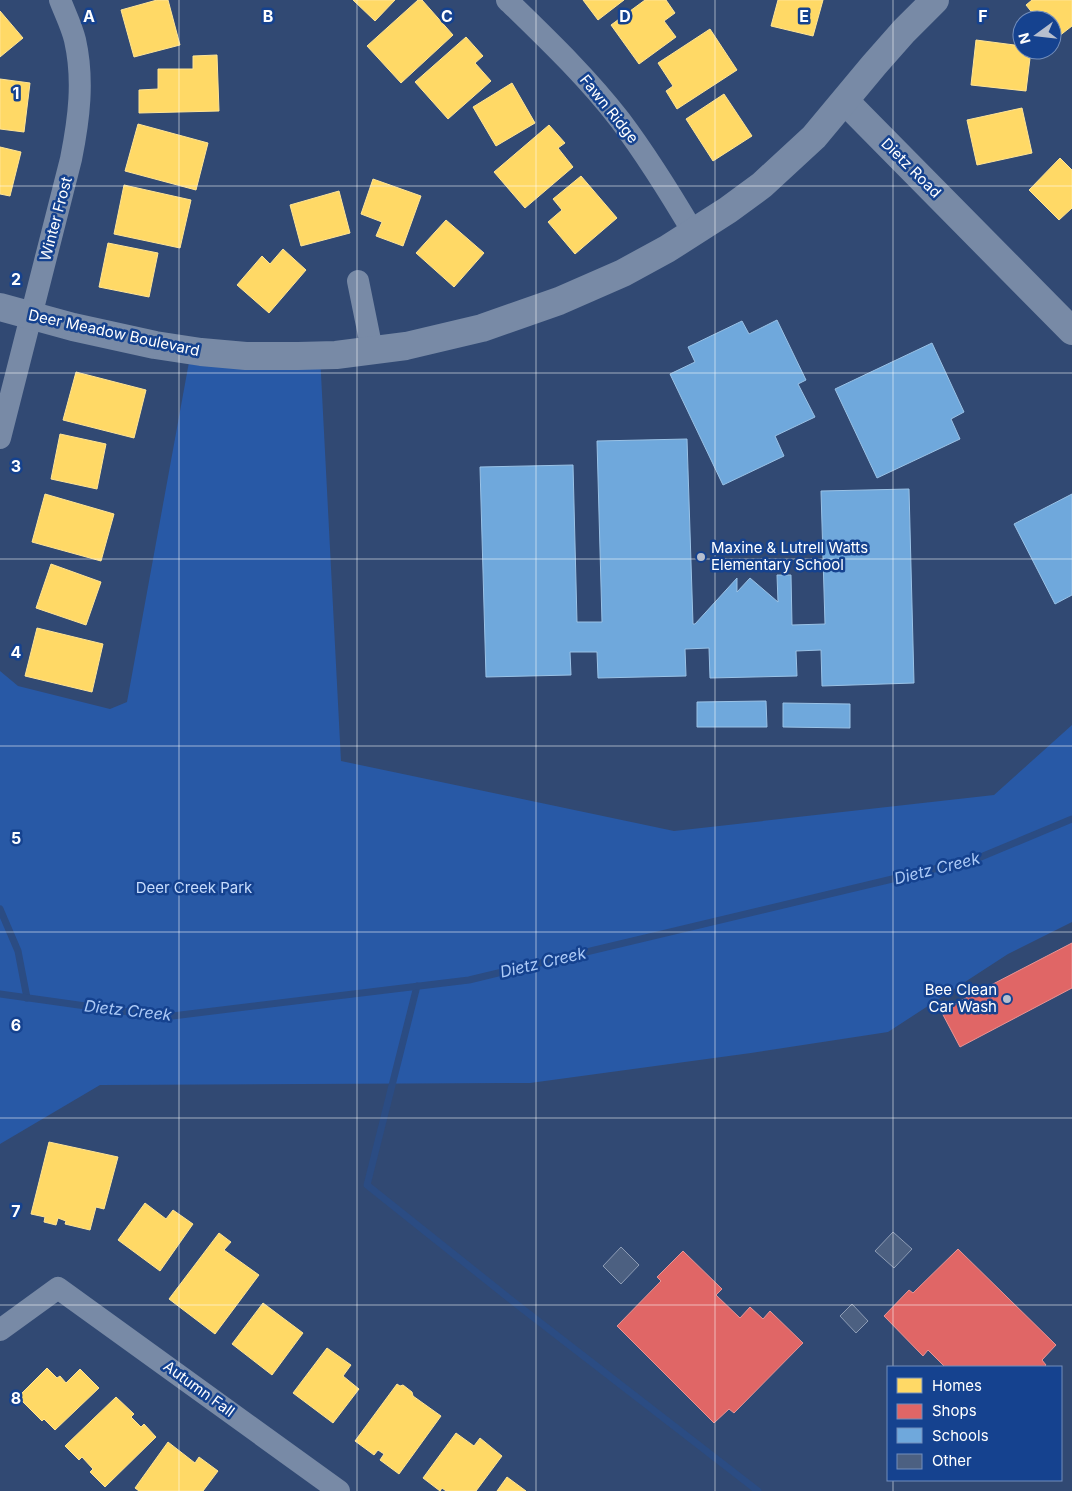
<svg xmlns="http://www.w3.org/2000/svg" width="1072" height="1491" font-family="Inter,sans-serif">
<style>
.green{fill:#2859a6}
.homes{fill:#ffd966;stroke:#ffe494}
.shops{fill:#e06666;stroke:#e99494}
.schools{fill:#6fa8dc;stroke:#9ac2e6}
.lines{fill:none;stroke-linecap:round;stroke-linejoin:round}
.stream{stroke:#2b4c83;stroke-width:7}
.building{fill:#4c6081;stroke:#8d9cb5}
.minor{stroke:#788aa6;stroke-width:22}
.tertiary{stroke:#788aa6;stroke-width:28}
.grid{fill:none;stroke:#fff;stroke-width:1;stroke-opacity:0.55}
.poi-dot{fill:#b7bfce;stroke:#15428f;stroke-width:2}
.labels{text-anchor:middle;stroke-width:5;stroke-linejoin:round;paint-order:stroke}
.street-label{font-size:15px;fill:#fff;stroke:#15428f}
.poi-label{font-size:15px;fill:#fff;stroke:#15428f;text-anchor:start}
.park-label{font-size:15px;fill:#c7dcfc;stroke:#15428f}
.water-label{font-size:16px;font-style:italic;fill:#accaf7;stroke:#15428f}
.grid-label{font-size:16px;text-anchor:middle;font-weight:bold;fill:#fff;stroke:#15428f;stroke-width:5;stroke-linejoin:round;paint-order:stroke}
</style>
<rect width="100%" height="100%" fill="#314973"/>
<polygon class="green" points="191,351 320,355 341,761 674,831 994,795 1072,725 1072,922 1008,954 888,1032 751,1053 530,1083 100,1085 0,1144 0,671 18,686 110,709 127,702"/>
<g class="homes">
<polygon points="157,0 168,0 180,45 134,57 121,10"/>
<polygon points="353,0 395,0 375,21"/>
<polygon points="418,0 422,0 453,35 401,83 367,46"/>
<polygon points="583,0 624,0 598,20"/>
<polygon points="645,0 666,0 675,13 664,21 676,37 639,64 611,25"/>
<polygon points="778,0 823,0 813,36 771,26"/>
<polygon points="1032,0 1072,0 1072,26 1054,40 1052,37 1052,20 1038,20 1026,5"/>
<polygon points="0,11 23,38 0,57"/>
<polygon points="710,29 737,70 677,109 666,91 673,86 658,63"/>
<polygon points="466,37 483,56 475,63 491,81 448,119 415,82"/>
<polygon points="976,40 1022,46 1022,50 1031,50 1026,91 971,85"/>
<polygon points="217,55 219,111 139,113 139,90 158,89 158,69 193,69 193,56"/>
<polygon points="0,79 30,83 24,132 0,129"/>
<polygon points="512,83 535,123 496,146 473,107"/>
<polygon points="724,94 752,136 713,161 686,119"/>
<polygon points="1022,108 1032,153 977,165 967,120"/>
<polygon points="138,124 208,143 196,190 125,171"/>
<polygon points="549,125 565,143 558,148 573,167 525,208 494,172"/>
<polygon points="0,147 21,152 10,196 0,194"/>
<polygon points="1060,158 1072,170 1072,208 1059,220 1029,190"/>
<polygon points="581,176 617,218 575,254 548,222 562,210 553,199"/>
<polygon points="373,179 421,196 403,246 376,236 382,222 361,214"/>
<polygon points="124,185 191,200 180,248 114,234"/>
<polygon points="339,191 350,233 301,246 290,205"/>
<polygon points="446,220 484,253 454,287 416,253"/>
<polygon points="108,243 158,253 149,297 99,287"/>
<polygon points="283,249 306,270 269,313 237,285 262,256 270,264"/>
<polygon points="76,372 146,390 134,438 63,420"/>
<polygon points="60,434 106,444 97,489 51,479"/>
<polygon points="45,494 114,514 101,561 32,542"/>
<polygon points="51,564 101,582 86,625 36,608"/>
<polygon points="37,628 103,644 92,692 25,676"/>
<polygon points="49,1142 118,1157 104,1209 96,1207 90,1230 65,1224 66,1221 58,1218 56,1225 44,1222 45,1217 31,1214"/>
<polygon points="145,1203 166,1219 173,1210 193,1224 160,1271 118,1240"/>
<polygon points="219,1233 231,1242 224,1250 259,1275 215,1334 169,1299"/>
<polygon points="263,1303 303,1333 272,1375 232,1344"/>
<polygon points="327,1348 351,1365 343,1376 359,1389 333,1423 293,1393"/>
<polygon points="47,1368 57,1378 60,1376 66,1383 80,1369 99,1388 55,1430 44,1419 42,1421 18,1397"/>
<polygon points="397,1384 400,1386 403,1385 412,1392 413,1396 441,1416 399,1474 380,1460 384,1454 378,1450 374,1455 355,1441"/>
<polygon points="116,1397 134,1414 131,1417 141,1427 144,1424 156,1437 105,1487 90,1472 93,1469 82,1457 79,1460 65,1446"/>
<polygon points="456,1433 474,1446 480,1438 502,1456 476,1491 446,1491 442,1488 440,1491 423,1478"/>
<polygon points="168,1442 195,1463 199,1457 218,1471 203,1491 139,1491 135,1488"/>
<polygon points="507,1477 526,1491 497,1491"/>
</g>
<g class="shops">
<polygon points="1072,943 1072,988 960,1047 941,1011"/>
<polygon points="958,1249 1056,1345 1042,1360 1046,1365 1044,1367 945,1367 928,1350 923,1356 884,1316 909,1290 913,1293"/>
<polygon points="683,1251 722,1289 716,1295 740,1318 750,1307 763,1319 770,1311 803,1343 734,1413 729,1409 714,1423 617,1326 661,1281 657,1277"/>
</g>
<g class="schools">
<polygon points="777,320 806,380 798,384 815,417 775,436 784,456 723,485 670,374 695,362 688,347 742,321 749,334"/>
<polygon points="932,343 964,412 951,419 960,439 877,478 835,389"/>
<polygon points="687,439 693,624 695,624 737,578 737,592 750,578 778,602 777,575 791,575 792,625 825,624 821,491 909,489 914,683 822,686 821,650 796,651 797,676 710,678 709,648 685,649 686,676 598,678 597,652 570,652 571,675 486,677 480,467 573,465 577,622 602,622 597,441"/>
<polygon points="1072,494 1072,595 1055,604 1014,524"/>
<polygon points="766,701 767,727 697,727 697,702"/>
<polygon points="783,703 850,704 850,728 783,727"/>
</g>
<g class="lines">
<g class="stream">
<polyline points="0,909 18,951 27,998"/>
<polyline points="417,986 367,1185 515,1303 758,1491"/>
<polyline points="0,994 164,1017 469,980 976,859 1072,819"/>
</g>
</g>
<g class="building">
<polygon points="893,1232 912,1249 894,1268 875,1251"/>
<polygon points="621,1247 639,1265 621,1284 603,1266"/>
<polygon points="852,1304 868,1321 856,1333 840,1316"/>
</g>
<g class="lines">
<g class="minor">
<path d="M 507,0 C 546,38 586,76 620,120 C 647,156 670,193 693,232"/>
<polyline points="358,281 372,350"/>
<path d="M 0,438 L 71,159 C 79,119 84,80 75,40 C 72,27 65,13 60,0"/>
<polyline points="0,1330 58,1288 339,1491"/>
</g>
<g class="tertiary">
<polyline points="845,101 1072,331"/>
<polyline points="0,307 73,327 155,345 201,352 246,356 298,356 336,355 406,346 482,328 559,301 623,273 667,249 728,210 762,185 814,137 874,65 904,31 935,0"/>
</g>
</g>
<path class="grid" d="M 179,0 L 179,1491M 357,0 L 357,1491M 536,0 L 536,1491M 715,0 L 715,1491M 893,0 L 893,1367M 0,186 L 1072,186M 0,373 L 1072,373M 0,559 L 1072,559M 0,746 L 1072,746M 0,932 L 1072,932M 0,1118 L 1072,1118M 0,1305 L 1072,1305M 893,1480 L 893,1491"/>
<g class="poi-dot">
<circle cx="701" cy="557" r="5"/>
<circle cx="1007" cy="999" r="5"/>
</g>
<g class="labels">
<g class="street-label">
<text transform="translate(609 109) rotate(51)" y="5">Fawn Ridge</text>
<text transform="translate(911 168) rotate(45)" y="5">Dietz Road</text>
<text transform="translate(56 219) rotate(-75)" y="5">Winter Frost</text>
<text transform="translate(114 333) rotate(12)" y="5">Deer Meadow Boulevard</text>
<text transform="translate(199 1389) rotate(36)" y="5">Autumn Fall</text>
</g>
<g class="poi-label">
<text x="711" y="553">Maxine &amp; Lutrell Watts<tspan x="711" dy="17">Elementary School</tspan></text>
<text x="997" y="995" text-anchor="end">Bee Clean<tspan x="997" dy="17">Car Wash</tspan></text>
</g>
<g class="park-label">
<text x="194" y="893">Deer Creek Park</text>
</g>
<g class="water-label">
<text transform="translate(937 868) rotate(-14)" y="6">Dietz Creek</text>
<text transform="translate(543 962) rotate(-13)" y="6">Dietz Creek</text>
<text transform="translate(128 1010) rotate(6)" y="6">Dietz Creek</text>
</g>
</g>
<g class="grid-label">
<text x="89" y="22">A</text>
<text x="268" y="22">B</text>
<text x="447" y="22">C</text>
<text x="625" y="22">D</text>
<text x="804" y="22">E</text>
<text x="983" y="22">F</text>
<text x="16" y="99">1</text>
<text x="16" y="285">2</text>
<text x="16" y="472">3</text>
<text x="16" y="658">4</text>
<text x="16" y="844">5</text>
<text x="16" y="1031">6</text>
<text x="16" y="1217">7</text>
<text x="16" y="1404">8</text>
</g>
<rect x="887" y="1366" width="175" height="115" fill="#15428f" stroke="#738ebc"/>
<rect x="897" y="1378" width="25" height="15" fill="#ffd966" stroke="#738ebc"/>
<text x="932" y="1391" font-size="15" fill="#ffffff">Homes</text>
<rect x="897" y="1404" width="25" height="15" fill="#e06666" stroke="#738ebc"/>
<text x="932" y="1416" font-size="15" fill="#ffffff">Shops</text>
<rect x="897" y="1428" width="25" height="15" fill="#6fa8dc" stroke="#738ebc"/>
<text x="932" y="1441" font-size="15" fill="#ffffff">Schools</text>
<rect x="897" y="1454" width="25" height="15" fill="#4c6081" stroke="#738ebc"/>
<text x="932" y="1466" font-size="15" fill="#ffffff">Other</text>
<g transform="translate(1037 35) rotate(255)"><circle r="24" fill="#15428f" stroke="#738ebc"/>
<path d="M0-4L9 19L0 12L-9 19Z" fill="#b7bfce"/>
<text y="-8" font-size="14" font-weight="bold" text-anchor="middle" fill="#ffffff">N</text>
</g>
</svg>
